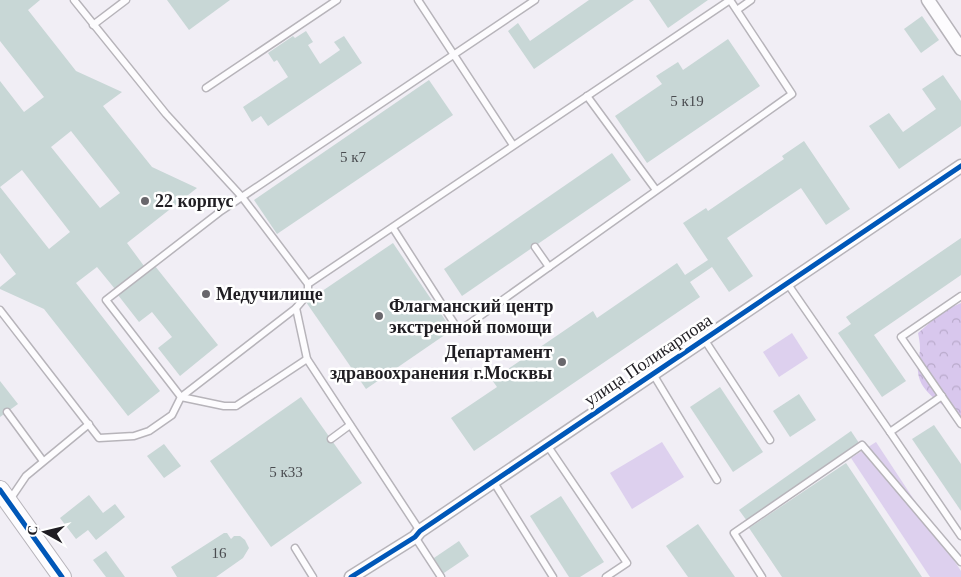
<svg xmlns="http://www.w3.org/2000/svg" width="961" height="577" font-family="Georgia,serif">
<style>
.green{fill:#ddd0ee}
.forest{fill:url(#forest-crowns)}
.building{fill:#c8d7d6;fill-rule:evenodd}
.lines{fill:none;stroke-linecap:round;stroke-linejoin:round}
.lane-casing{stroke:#b7b4ba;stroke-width:9}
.street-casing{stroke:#b7b4ba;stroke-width:15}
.secondary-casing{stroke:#b7b4ba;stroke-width:20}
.lane{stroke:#fdfcfe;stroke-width:6}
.street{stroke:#fdfcfe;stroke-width:12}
.secondary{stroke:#fdfcfe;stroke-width:18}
.cycleway-casing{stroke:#fff;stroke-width:8}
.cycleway{stroke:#0057b8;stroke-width:5}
.poi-dot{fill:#69676c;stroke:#fff;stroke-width:2}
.labels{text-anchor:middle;stroke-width:5;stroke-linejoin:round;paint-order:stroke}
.number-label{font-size:15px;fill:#4a4c50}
.poi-label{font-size:18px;font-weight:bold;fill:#201e23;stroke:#fff;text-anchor:start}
.street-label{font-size:18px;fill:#201e23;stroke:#fff}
</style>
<defs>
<pattern id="forest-crowns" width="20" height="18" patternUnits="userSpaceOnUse" patternTransform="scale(1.25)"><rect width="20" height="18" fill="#d8c7ed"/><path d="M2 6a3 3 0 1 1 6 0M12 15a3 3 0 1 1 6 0" fill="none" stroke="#b9aacb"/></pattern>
</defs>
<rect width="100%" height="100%" fill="#f1eef5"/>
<g class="green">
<polygon points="792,333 808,358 779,377 763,352"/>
<polygon points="662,442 684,477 632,509 610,473"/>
<polygon points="876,442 961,571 961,577 930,577 851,458"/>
</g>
<path class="forest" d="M 961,303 L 961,420 C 947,405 920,395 918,372 C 917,364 920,356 920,348 C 920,343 919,338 918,333 L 943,311 Z"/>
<g class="building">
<path d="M 0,0 L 40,0 L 28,10 L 76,71 L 122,92 L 103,106 L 152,167 L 197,188 L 127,243 L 144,266 L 129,278 L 115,289 L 97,267 L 76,283 L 160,391 L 128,416 L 44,309 L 0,289 L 0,287 L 16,274 L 0,253 L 0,81 L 24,112 L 44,97 L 0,41 ZM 71,131 L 120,193 L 100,208 L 51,147 ZM 22,170 L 70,232 L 49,249 L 0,187 Z"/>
<polygon points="167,0 230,0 189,30"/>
<polygon points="589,0 634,0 534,69 508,31 518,23 530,41"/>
<polygon points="649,0 708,0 668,28"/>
<polygon points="922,16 939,40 921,53 904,29"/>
<polygon points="306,31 313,42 308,45 320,64 340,50 334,42 344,36 362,63 268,126 261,116 252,122 243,107 288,77 277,60 274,62 268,53 293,36 295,38"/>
<polygon points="728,39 760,86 647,163 615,116 662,84 656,76 678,62 683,70"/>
<polygon points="943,75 961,101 961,126 899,169 869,126 889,113 903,132 936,109 922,89"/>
<polygon points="429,80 453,115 277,234 254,200"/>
<polygon points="804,141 850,209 826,225 801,188 727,238 753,276 729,292 712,267 690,282 700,297 474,451 451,418 497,387 492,380 593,311 597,318 677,263 685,275 708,260 683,223 706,208 708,211 784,159 782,156"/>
<polygon points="612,153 631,180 462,296 444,269"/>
<polygon points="961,238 961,275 874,335 906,381 882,397 838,333 851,324 846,317"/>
<polygon points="393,243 452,330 366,389 306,302"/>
<polygon points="155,266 218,345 180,376 158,348 172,337 152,312 139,322 118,295"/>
<polygon points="0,381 18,404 0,417"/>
<polygon points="720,387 763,452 733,472 690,407"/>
<polygon points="799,394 816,420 790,437 773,411"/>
<polygon points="301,397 362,483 271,547 210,461"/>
<polygon points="934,425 961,464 961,511 912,439"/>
<polygon points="851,431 859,443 747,521 739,510"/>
<polygon points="164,444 181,466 164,478 147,456"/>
<polygon points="846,463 922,577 782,577 749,528"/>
<polygon points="89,495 103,513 115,504 125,517 96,540 88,530 76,539 60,518"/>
<polygon points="561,496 604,562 580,577 569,577 530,516"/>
<polygon points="698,524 735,577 688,577 666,546"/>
<polygon points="224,533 227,533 231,539 234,536 240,536 245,540 249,548 243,558 216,577 177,577 171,567"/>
<polygon points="459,541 469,556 441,575 431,560"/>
<polygon points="106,551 125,577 106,577 93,560"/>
</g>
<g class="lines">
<defs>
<g id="lane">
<polyline points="418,0 513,145"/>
<polyline points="737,10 751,0"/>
<polyline points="93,25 126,0"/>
<polyline points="206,88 337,0"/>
<polyline points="587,96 656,190"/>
<polyline points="535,247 549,267"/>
<polyline points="787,283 890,432"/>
<polyline points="308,284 730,0 792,94 459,331 393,228"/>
<polyline points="961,296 901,337 961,424"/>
<polyline points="296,308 307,359 420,531"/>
<polyline points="0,310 99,438 134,436 149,431 172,415 181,397 296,308 308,294 308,284 242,197 166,114 74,0"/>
<polyline points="704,339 770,440"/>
<polyline points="307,359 236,406 224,406 181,397 106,300 221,211 535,0"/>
<polyline points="653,374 717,480"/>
<polyline points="942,396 890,432 961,536"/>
<polyline points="7,412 43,461"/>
<polyline points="331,439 350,425"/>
<polyline points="547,445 627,563 606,577"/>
<polyline points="493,481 553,577"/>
<polyline points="9,501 26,476 89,424"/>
<polyline points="415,537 441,577"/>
<polyline points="295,548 313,577"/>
<polyline points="762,577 734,533 862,445 961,562"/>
</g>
<g id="street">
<polyline points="928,0 961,49"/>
<polyline points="351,577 415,537 420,531 961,166"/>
</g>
<polyline id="secondary" points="0,490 62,577"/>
</defs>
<use href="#lane" class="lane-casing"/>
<use href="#street" class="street-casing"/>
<use href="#secondary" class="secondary-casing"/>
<use href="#lane" class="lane"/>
<use href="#street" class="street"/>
<use href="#secondary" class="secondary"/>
<defs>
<g id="cycleway">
<polyline points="0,490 62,577"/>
<polyline points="351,577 415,537 420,531 961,166"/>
</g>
</defs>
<use href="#cycleway" class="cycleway-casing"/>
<use href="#cycleway" class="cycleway"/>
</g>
<g class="poi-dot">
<circle cx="145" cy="201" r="5"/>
<circle cx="206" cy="294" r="5"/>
<circle cx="379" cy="316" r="5"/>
<circle cx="562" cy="362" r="5"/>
</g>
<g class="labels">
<g class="number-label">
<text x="687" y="106">5 к19</text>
<text x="353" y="162">5 к7</text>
<text x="286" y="477">5 к33</text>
<text x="219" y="558">16</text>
</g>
<g class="poi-label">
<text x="155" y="207">22 корпус</text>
<text x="216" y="300">Медучилище</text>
<text x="389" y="312">Флагманский центр<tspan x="389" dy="21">экстренной помощи</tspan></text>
<text x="552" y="358" text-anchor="end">Департамент<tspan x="552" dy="21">здравоохранения г.Москвы</tspan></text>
</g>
<g class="street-label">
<text transform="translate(648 360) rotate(-34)" y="6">улица Поликарпова</text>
</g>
</g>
<g transform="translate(45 532) rotate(278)" stroke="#ffffff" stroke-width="4" paint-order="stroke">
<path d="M0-4L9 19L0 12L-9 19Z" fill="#201e23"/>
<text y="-8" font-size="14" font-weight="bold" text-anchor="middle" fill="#201e23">С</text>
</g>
</svg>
